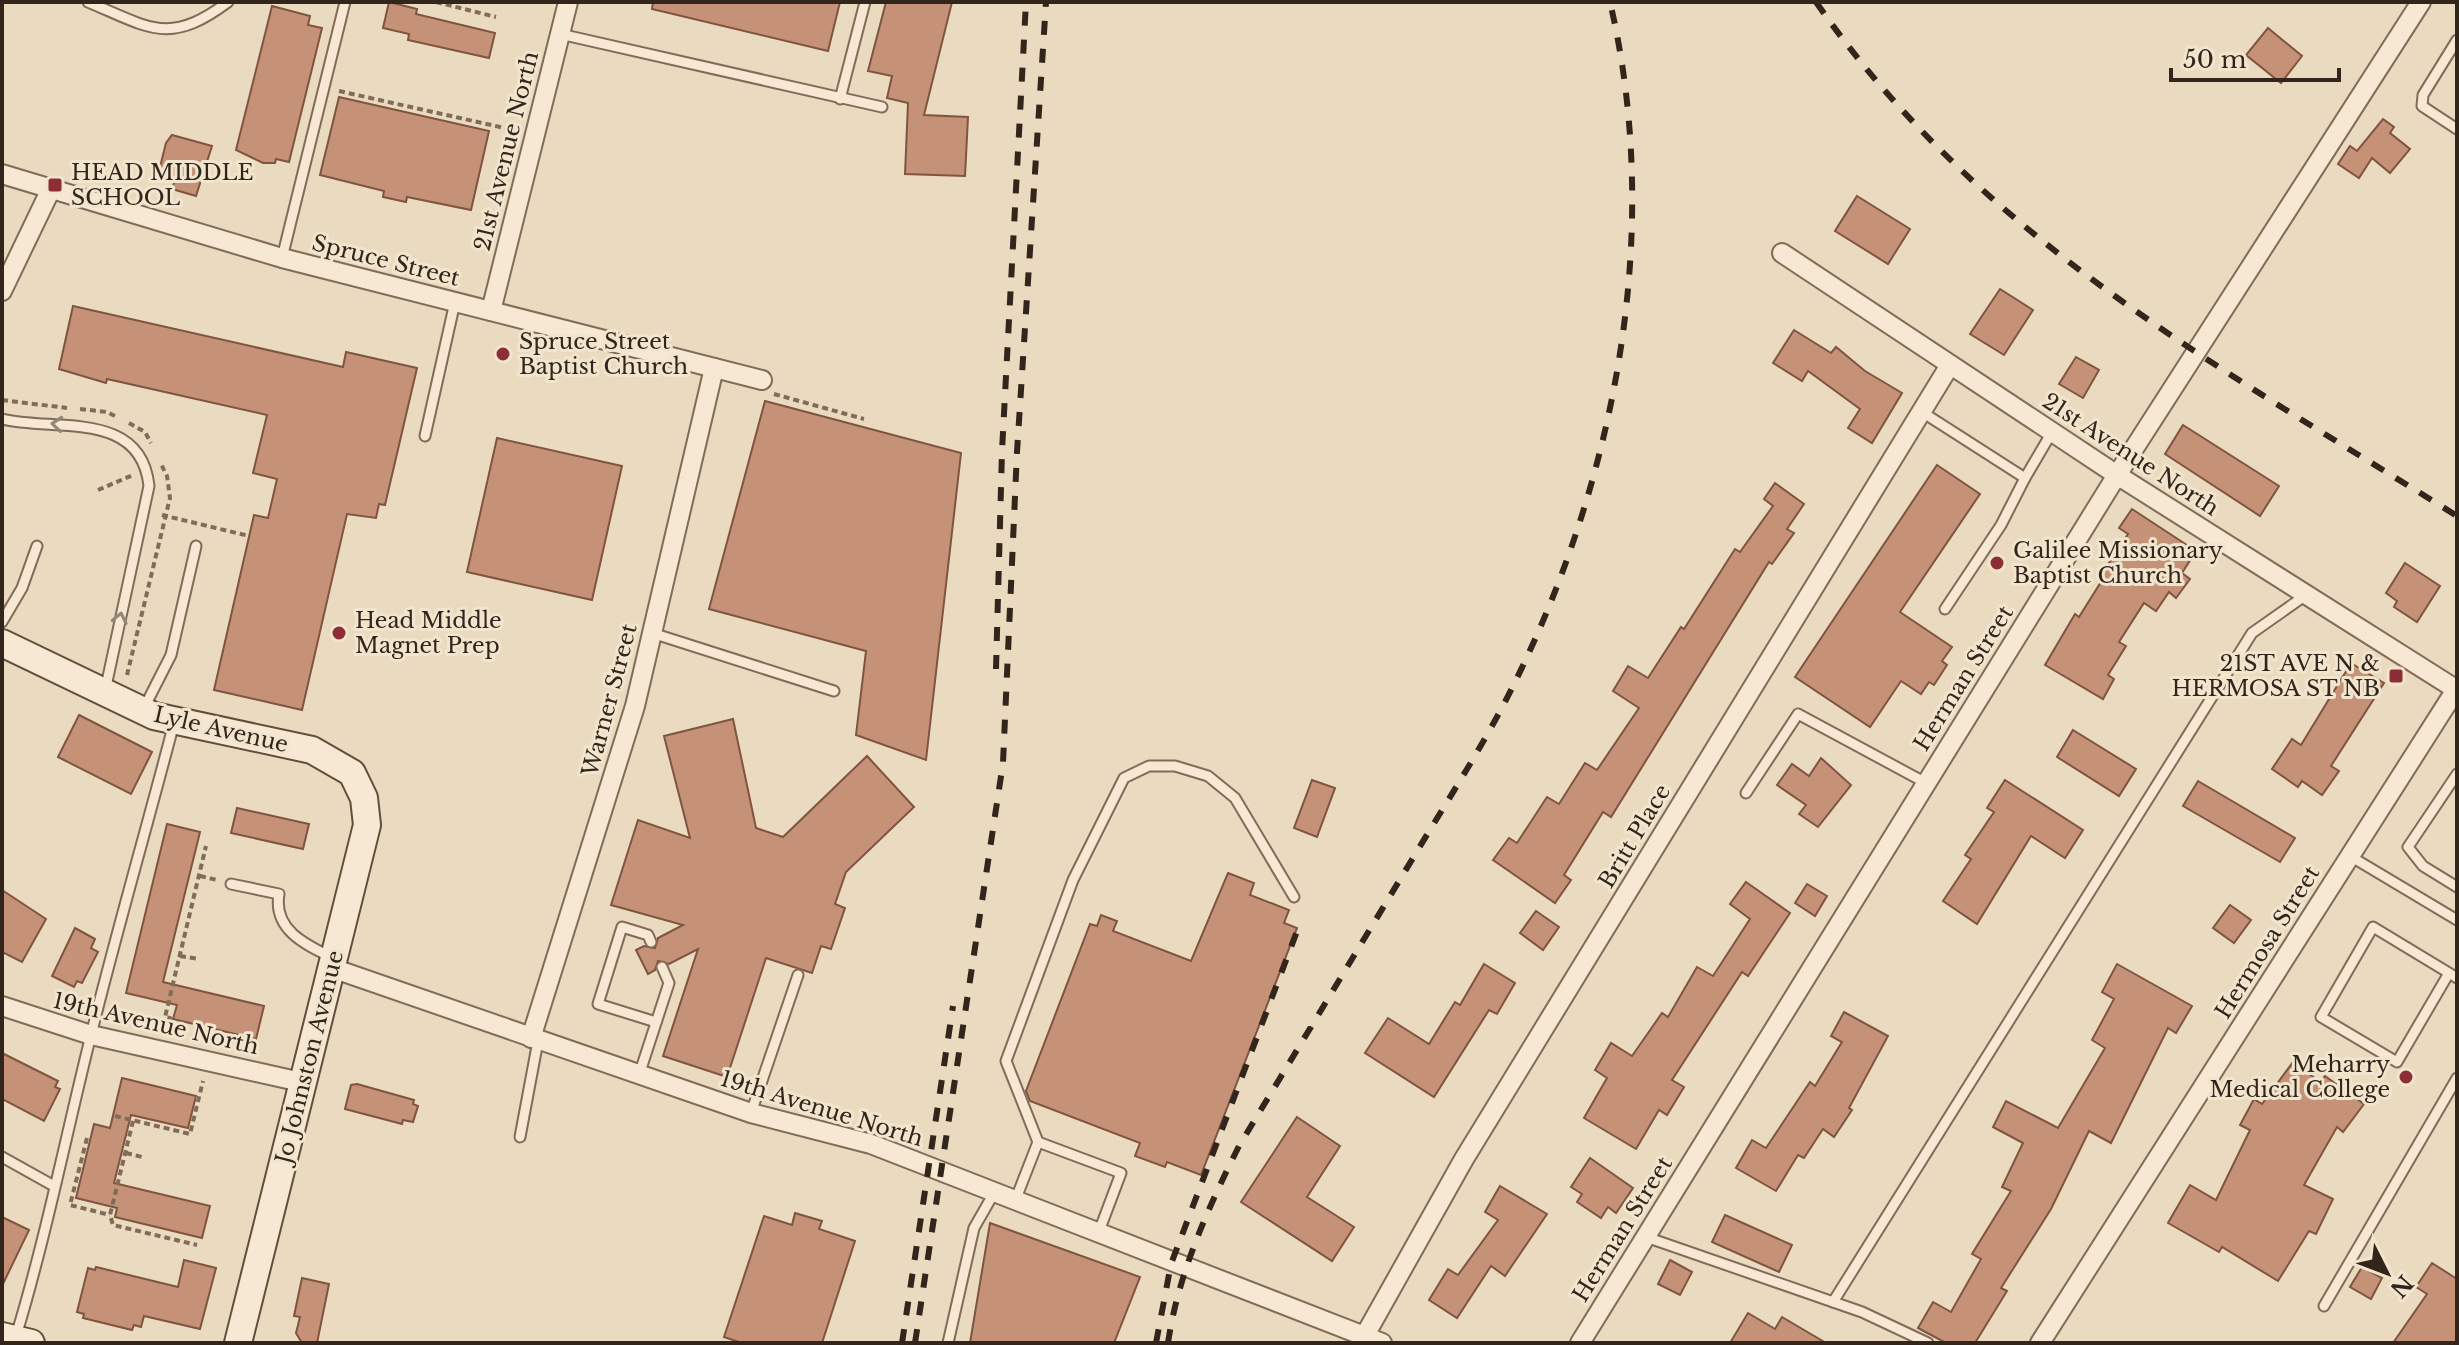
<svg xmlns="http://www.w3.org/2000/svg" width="2459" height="1345" font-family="'Libre Baskerville',serif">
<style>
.building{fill:#c69277;stroke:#7f5440;stroke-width:2}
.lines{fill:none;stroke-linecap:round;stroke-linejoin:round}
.lane-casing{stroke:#826b59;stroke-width:13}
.street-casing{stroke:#826b59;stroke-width:22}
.secondary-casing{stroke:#634d3c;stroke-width:30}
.path{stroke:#826b59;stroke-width:4;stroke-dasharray:6 4;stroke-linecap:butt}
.lane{stroke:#f6e8d2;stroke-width:9}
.street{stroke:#f6e8d2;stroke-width:18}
.secondary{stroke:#f6e8d2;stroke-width:26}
.rail{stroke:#32251c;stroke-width:6;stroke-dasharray:14 14;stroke-linecap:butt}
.oneway{stroke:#948677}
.poi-dot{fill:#8d2d35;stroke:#f2e5ce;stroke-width:3}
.labels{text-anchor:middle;stroke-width:6;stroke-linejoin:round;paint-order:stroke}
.street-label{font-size:22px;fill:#32251c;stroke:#f2e5ce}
.poi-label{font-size:22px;fill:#32251c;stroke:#f2e5ce;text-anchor:start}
</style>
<rect width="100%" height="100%" fill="#eadabf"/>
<g class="building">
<polygon points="389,2 417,9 416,14 495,33 489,58 408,40 409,34 383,28"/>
<polygon points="653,2 840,2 828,51 652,9"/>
<polygon points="886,2 952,2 924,115 968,117 965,176 905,174 908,103 887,98 892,76 868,71"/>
<polygon points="272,6 310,16 308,25 322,28 289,162 276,159 275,163 263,163 236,150"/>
<polygon points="2268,28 2302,56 2281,83 2246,55"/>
<polygon points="339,97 489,131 471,210 407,197 406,202 383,197 384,191 320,175"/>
<polygon points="2383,119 2394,127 2390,133 2410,149 2390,173 2372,158 2359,178 2338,164 2350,146 2357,151"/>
<polygon points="172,135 212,146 196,196 172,189 175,180 158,175 166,143"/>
<polygon points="1857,196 1910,229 1888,264 1835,231"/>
<polygon points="2000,289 2033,310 2004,355 1970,334"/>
<polygon points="73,306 343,367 346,352 417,368 385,505 379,504 376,518 347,514 302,710 214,690 254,515 268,518 277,479 253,473 267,415 107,379 106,383 59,369"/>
<polygon points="1794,330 1831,353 1836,347 1865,371 1902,393 1872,443 1848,428 1860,409 1808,371 1802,381 1773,363"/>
<polygon points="2076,357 2099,370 2083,398 2059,384"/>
<polygon points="765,401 961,453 926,760 856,735 866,651 709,609"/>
<polygon points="2183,425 2279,486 2260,516 2165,454"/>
<polygon points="497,438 622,466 592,600 467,572"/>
<polygon points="1937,465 1980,494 1900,612 1952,647 1942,661 1947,665 1934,685 1929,682 1921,694 1901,681 1870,727 1795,677"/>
<polygon points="1775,483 1804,504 1787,529 1794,533 1772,564 1769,562 1611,817 1603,812 1564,875 1571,880 1555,903 1493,860 1509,838 1517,843 1547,797 1559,804 1585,763 1597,770 1639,708 1613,691 1628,666 1648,678 1681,627 1684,629 1735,549 1740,552 1773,506 1764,499"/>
<polygon points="2132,509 2196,551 2182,573 2190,579 2176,598 2169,592 2156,611 2144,603 2119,642 2126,646 2108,675 2114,679 2103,699 2045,665 2075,614 2079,617 2104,577 2101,575 2128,534 2119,528"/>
<polygon points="2405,563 2440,586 2417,622 2394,607 2397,601 2386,593"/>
<polygon points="2351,663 2384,683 2331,766 2339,771 2322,795 2302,781 2298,787 2272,769 2292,739 2301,745"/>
<polygon points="79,715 152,752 131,794 58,757"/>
<polygon points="733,719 756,828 783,837 867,756 914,807 846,872 835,904 845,908 831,949 821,946 812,973 766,958 727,1077 663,1056 698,949 669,964 658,961 655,970 648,974 636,950 644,946 655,948 658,938 683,925 611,905 638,820 690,838 664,736"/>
<polygon points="2073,730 2136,769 2119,796 2057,757"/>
<polygon points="1821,758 1851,785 1818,827 1799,814 1806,805 1777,785 1792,764 1809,776"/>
<polygon points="1312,780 1335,788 1317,837 1294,828"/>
<polygon points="2005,780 2083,830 2065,858 2031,836 1977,924 1943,901 1971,859 1965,855 1994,812 1987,808"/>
<polygon points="2198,781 2295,838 2280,862 2183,806"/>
<polygon points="237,808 309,824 303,849 231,833"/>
<polygon points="167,824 200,832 163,982 264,1006 256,1039 173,1019 177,1005 126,993"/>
<polygon points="1228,873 1254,883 1250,895 1289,910 1284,923 1297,928 1201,1175 1167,1162 1165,1167 1135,1156 1140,1143 1030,1101 1026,1091 1090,924 1097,926 1101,915 1117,921 1113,931 1191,961"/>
<polygon points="1746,882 1790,913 1748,976 1742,972 1672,1080 1684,1087 1667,1115 1659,1110 1636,1149 1584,1118 1607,1078 1595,1070 1611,1043 1632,1056 1662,1013 1668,1017 1697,967 1713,976 1750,919 1730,904"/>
<polygon points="1807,884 1827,896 1815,916 1795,903"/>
<polygon points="2,890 46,919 22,962 2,952"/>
<polygon points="2230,905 2251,920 2234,943 2213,928"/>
<polygon points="1536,911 1559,927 1543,950 1520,933"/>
<polygon points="75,928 95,939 91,948 98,952 82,983 77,981 74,987 52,976"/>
<polygon points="1484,964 1515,983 1497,1014 1489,1010 1434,1097 1365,1053 1388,1018 1429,1044 1455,1002 1460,1005"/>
<polygon points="2117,964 2192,1006 2176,1033 2168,1028 2111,1143 2089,1131 2051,1209 2001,1288 2007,1291 1975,1343 1946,1343 1918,1328 1933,1302 1951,1312 1981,1259 1972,1254 2011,1191 2002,1187 2023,1143 1993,1127 2006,1101 2058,1128 2105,1048 2092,1040 2114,999 2102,992"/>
<polygon points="1844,1012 1888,1036 1849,1108 1852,1110 1834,1137 1823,1129 1804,1158 1798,1155 1776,1191 1736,1168 1752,1140 1766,1148 1810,1082 1815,1086 1842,1042 1831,1036"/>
<polygon points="2,1053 58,1081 55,1087 60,1089 44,1121 2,1099"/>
<polygon points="2293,1062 2320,1082 2325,1076 2364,1104 2343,1132 2337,1127 2304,1185 2333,1199 2316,1234 2309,1231 2278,1281 2222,1247 2219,1252 2168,1223 2190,1185 2216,1200 2250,1130 2240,1125 2254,1099 2262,1104"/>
<polygon points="122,1078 196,1096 188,1128 131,1115 114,1183 210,1206 202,1238 115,1217 117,1208 76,1198 94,1124 110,1128"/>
<polygon points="357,1084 414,1100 413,1104 418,1106 413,1122 403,1120 402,1124 345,1109 351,1085"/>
<polygon points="1297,1117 1340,1146 1307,1197 1354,1227 1332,1261 1241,1202"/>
<polygon points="1590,1158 1633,1188 1616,1213 1608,1207 1601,1218 1577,1202 1582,1194 1571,1187"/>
<polygon points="1500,1186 1547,1214 1505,1276 1491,1266 1457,1318 1429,1300 1448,1269 1458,1275 1498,1220 1485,1212"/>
<polygon points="795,1213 822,1221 819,1229 855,1241 822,1343 742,1343 724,1337 764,1216 792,1225"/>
<polygon points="1725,1215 1792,1245 1779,1272 1712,1242"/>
<polygon points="2,1217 29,1230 2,1286"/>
<polygon points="990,1223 1140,1277 1114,1343 970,1343"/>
<polygon points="184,1260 216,1268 200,1329 144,1316 141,1327 134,1325 132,1330 83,1318 84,1314 77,1312 88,1268 95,1270 96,1267 178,1287"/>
<polygon points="1670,1260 1692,1272 1680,1295 1658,1284"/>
<polygon points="2432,1263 2457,1279 2457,1343 2393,1343 2427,1294 2416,1287"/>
<polygon points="2362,1267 2382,1278 2371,1299 2350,1287"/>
<polygon points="302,1278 329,1284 317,1343 302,1343 296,1333 300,1317 294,1316"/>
<polygon points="1748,1313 1775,1329 1782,1317 1826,1343 1730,1343"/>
</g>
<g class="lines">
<defs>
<g id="lane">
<path d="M 88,2 C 150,28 169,46 228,2"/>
<polyline points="560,34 882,107"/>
<polyline points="2457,40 2423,95 2422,106 2457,129"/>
<polyline points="840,99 865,2"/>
<polyline points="282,258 345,2"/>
<polyline points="1922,412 2025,478 2052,432"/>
<path d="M 2,419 C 54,432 141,409 149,486 L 105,691"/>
<polyline points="425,436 455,302"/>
<polyline points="1945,609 2001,525 2025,478"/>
<polyline points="2,622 22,588 37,546"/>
<polyline points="652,633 834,691"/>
<polyline points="144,708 171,655 196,546"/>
<polyline points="2457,774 2408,847 2423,866 2457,887"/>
<polyline points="1746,793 1798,714 1926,783"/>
<polyline points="2350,856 2457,920"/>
<path d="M 231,884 L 279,894 C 273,929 304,944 331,957"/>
<polyline points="651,942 648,935 622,927 598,1004 656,1022"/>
<polyline points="2449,973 2397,1062 2321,1017 2373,927 2449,973 2457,978"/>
<polyline points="639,1075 669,983 662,967"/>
<polyline points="751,1113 798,975"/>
<polyline points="520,1137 538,1041"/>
<polyline points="1038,1142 1006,1061 1073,880 1124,778 1149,766 1175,766 1208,776 1235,798 1294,897"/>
<polyline points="2,1157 54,1186"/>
<polyline points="1015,1201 1038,1142 1121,1173 1098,1234"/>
<polyline points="1646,1237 1862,1312 1928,1343"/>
<polyline points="1833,1302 2252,633 2306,595"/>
<polyline points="2324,1306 2457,1078"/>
<path d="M 16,1336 C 46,1237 66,1135 91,1035 C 117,930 147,827 174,723"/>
<polyline points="948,1343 974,1228 994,1193"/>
</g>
<g id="street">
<polyline points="2,174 282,258 762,380"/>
<polyline points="1782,253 2117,475 2457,690"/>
<polyline points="2,291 51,189"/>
<polyline points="491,311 568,2"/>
<polyline points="332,968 751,1113 871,1144 1382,1343"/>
<polyline points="2,1006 91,1035 301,1082"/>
<polyline points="531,1038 635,706 714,368"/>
<polyline points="1364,1337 1464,1159 1950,365"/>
<polyline points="1580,1343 2117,475 2421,2"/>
<polyline points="2040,1343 2457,688"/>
</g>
<g id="secondary">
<polyline points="2,643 154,716 312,750 352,773 364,798 367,825 238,1343"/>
<polyline points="2,1336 31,1343"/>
</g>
</defs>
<use href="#lane" class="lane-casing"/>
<use href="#street" class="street-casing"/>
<use href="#secondary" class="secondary-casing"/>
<g class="path">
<polyline points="436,2 496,17"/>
<polyline points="339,91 518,131"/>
<polyline points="774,394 864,419"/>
<polyline points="2,400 67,408"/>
<polyline points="80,409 107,412 117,417"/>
<polyline points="129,423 145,432 151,443"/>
<polyline points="98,490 133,475"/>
<polyline points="162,515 249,536"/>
<polyline points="127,675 170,498 167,476 160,462"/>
<polyline points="200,876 217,880"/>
<polyline points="180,956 199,959"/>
<polyline points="167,1031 170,1018 165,1017 206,846"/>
<polyline points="115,1116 190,1134 203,1081"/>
<polyline points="133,1121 110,1215 113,1225 197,1245"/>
<polyline points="87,1138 70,1205 110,1215"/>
<polyline points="126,1153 142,1157"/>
</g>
<use href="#lane" class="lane"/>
<use href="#street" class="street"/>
<use href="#secondary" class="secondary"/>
<g class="rail">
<path d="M 1816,2 C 1979,238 2220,367 2457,516"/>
<polyline points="996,669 1002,451 1026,2"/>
<polyline points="902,1343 953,1006"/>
<polyline points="915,1343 1003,763 1017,452 1046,2"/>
<polyline points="1156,1343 1171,1264 1299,926"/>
<path d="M 1168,1343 C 1178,1274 1208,1208 1239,1146 C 1297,1050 1355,954 1413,858 C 1448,799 1486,742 1516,680 C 1617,474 1663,228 1610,2"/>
</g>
</g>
<defs><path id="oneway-chevron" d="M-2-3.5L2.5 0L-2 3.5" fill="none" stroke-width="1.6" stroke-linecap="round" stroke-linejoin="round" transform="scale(2)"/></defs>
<g class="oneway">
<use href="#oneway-chevron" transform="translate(57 424) rotate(-175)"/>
<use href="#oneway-chevron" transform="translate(120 618) rotate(-78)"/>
</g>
<g class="poi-dot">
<rect x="47" y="177" width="16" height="16" rx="4"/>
<circle cx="503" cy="354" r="8"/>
<circle cx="1997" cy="563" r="8"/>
<circle cx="339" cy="633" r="8"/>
<rect x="2388" y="668" width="16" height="16" rx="4"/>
<circle cx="2406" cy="1077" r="8"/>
</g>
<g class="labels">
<g class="street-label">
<text transform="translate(506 151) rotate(-76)" y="8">21st Avenue North</text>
<text transform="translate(386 260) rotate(14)" y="8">Spruce Street</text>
<text transform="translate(2131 454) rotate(33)" y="8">21st Avenue North</text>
<text transform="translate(1963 678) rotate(-58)" y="8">Herman Street</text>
<text transform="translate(609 700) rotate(-75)" y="8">Warner Street</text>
<text transform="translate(221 729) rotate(13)" y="8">Lyle Avenue</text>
<text transform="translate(1634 836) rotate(-59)" y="8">Britt Place</text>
<text transform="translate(2267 942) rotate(-58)" y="8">Hermosa Street</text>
<text transform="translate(156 1023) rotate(13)" y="8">19th Avenue North</text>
<text transform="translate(309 1057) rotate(-76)" y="8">Jo Johnston Avenue</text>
<text transform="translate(822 1108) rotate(17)" y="8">19th Avenue North</text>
<text transform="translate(1622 1229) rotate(-58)" y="8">Herman Street</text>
</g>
<g class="poi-label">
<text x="71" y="180">HEAD MIDDLE<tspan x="71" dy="25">SCHOOL</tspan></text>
<text x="519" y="349">Spruce Street<tspan x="519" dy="25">Baptist Church</tspan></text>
<text x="2013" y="558">Galilee Missionary<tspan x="2013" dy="25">Baptist Church</tspan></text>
<text x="355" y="628">Head Middle<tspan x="355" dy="25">Magnet Prep</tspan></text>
<text x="2380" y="671" text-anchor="end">21ST AVE N &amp;<tspan x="2380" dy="25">HERMOSA ST NB</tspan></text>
<text x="2390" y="1072" text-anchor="end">Meharry<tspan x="2390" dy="25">Medical College</tspan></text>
</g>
</g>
<rect width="2459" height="1345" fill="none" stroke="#32251c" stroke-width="8"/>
<g transform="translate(2387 1273) rotate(132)" stroke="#f2e5ce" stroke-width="6" paint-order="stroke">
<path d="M0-6L14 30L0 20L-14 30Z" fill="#32251c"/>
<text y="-12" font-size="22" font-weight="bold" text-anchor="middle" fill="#32251c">N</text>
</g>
<path d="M2171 68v12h168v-12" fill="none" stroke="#32251c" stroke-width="4"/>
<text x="2183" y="68" font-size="24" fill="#32251c" stroke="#f2e5ce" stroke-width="6" paint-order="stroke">50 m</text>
</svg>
